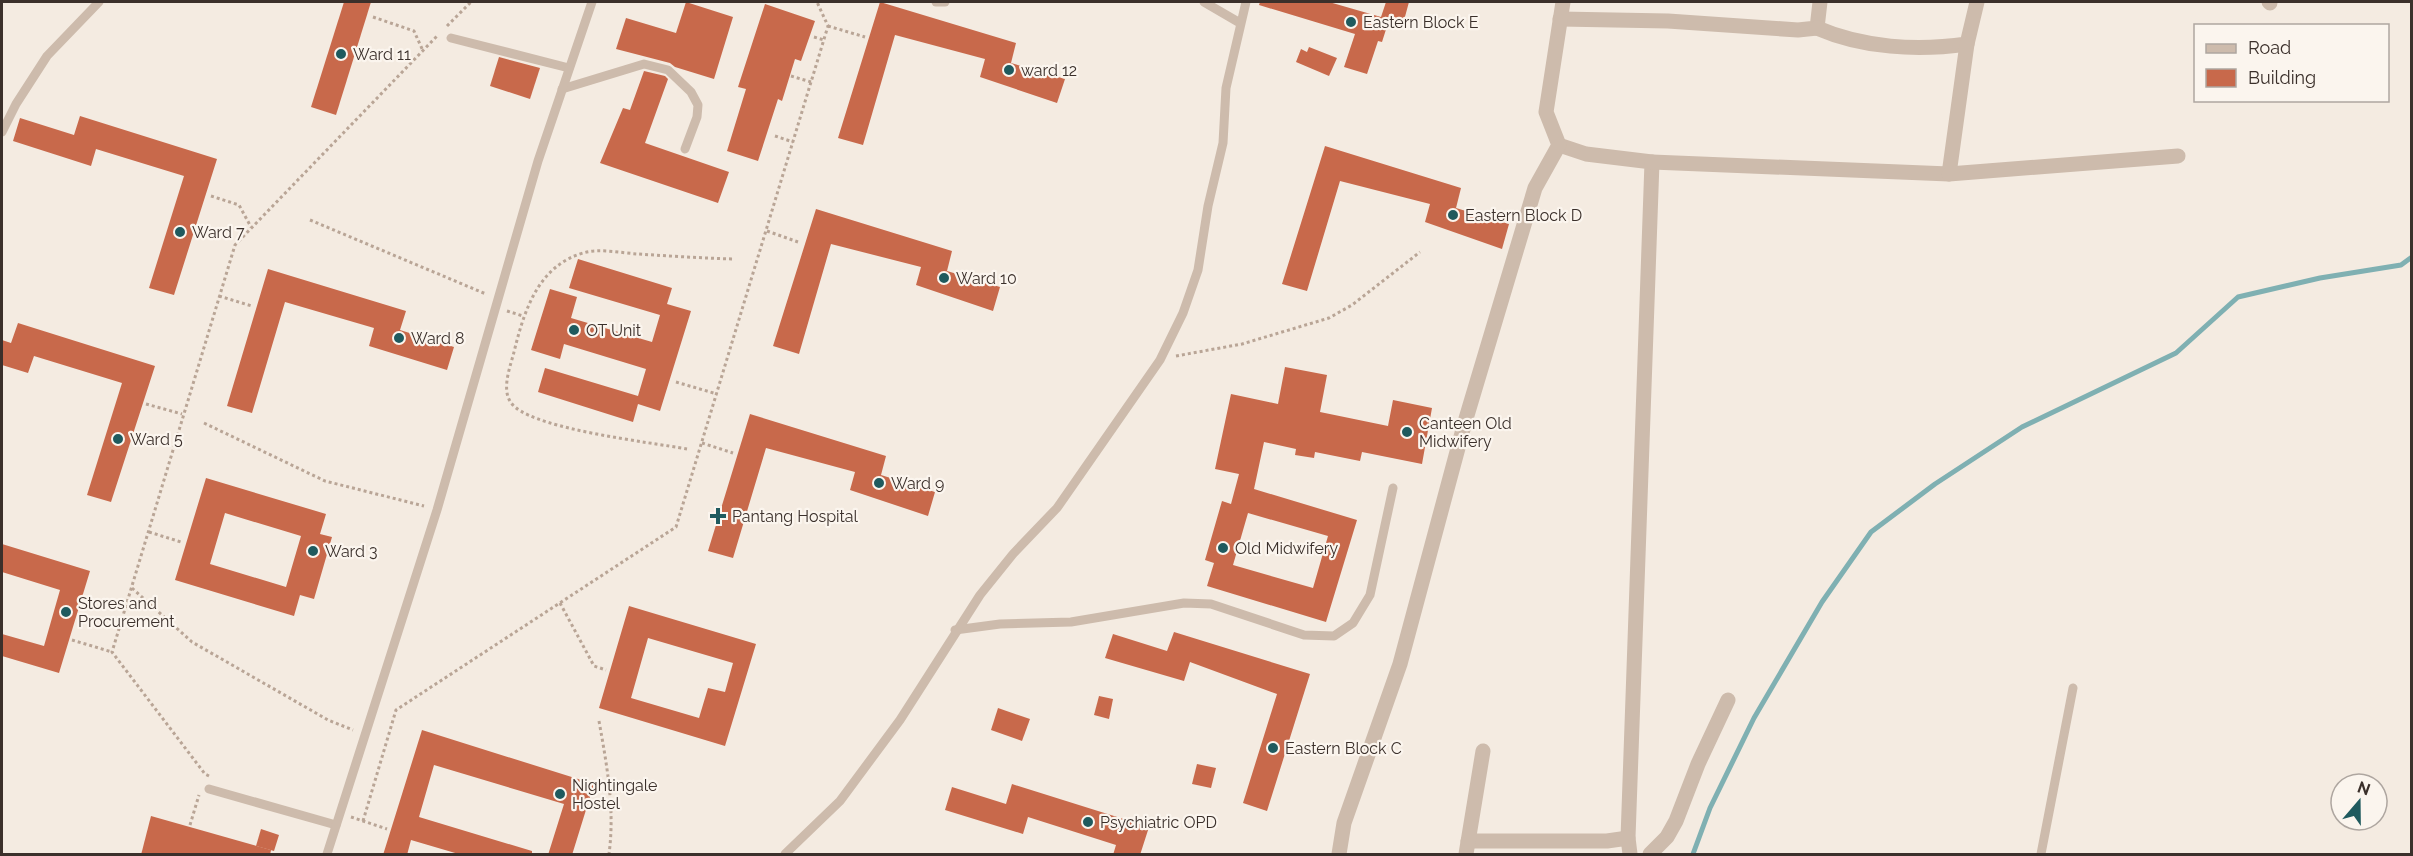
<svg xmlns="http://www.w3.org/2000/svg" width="2413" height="856" font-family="Raleway,sans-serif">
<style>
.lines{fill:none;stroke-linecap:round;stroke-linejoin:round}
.stream{stroke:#7fb0b2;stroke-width:5}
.building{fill:#c8694b;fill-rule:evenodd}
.path{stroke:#b9a596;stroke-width:3;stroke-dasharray:3 3;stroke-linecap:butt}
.lane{stroke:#cdbbac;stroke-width:9}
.street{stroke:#cdbbac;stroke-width:15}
.poi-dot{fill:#1f5a5e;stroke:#fbf5ee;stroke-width:2}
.labels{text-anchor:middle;stroke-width:4.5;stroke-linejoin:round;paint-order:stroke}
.poi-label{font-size:16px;fill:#3b302b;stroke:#fbf5ee;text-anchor:start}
</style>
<rect width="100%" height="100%" fill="#f4ebe1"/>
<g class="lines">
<polyline class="stream" points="1693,854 1710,808 1754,718 1822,602 1871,532 1935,484 2022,427 2176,353 2238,297 2320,278 2401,265 2412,257"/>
</g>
<g class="building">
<polygon points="344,2 371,2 336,115 311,107"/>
<polygon points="686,2 733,17 714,79 675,67 670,63 616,49 626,18 676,33"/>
<polygon points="880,2 1016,43 1011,63 1065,79 1057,103 980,77 985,59 895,35 863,145 838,138"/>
<polygon points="1260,2 1329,2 1381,17 1386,2 1409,2 1403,24 1389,20 1382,42 1378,41 1367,74 1344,67 1355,34 1259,5"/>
<polygon points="765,4 815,21 801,61 795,59 782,101 778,99 758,161 727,151 746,89 738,87"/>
<polygon points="1309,47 1337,58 1329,76 1296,62 1301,49 1307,52"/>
<polygon points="499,57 540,68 530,99 490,86"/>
<polygon points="644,71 665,76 668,79 645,143 729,172 718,203 600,163 623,108 630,110"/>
<polygon points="80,116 217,159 174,295 149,288 184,176 96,149 91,166 13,141 20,118 74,135"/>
<polygon points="1325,146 1461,188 1456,208 1509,224 1502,249 1425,222 1430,204 1340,181 1307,291 1282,284"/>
<polygon points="816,209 952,251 947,271 1000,287 993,311 916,285 921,267 831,244 799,354 773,346"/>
<polygon points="578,259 672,288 667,304 691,311 660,411 638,404 633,422 538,392 545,368 638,396 646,369 564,344 560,359 531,350 550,289 577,297 571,318 652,342 660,315 569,288"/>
<polygon points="268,269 406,311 400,330 454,347 447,370 369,346 374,328 285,302 252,413 227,406"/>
<polygon points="18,323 155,366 111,502 87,495 122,383 34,356 28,373 2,365 2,340 11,343"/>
<path d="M 1285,367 L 1327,375 L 1320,412 L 1388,426 L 1393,400 L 1432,408 L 1422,464 L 1362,452 L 1360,461 L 1315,452 L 1314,458 L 1295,455 L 1296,449 L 1264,442 L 1254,489 L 1357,520 L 1326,622 L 1207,586 L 1214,563 L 1205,560 L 1222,501 L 1231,504 L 1239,474 L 1215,469 L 1231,394 L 1278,404 ZM 1248,513 L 1328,536 L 1313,588 L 1233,565 Z"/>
<polygon points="750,414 886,456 881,475 935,492 928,516 850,490 855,472 766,448 733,558 708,551"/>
<path d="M 206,478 L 326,514 L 320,534 L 332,537 L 314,599 L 300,595 L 294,616 L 175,580 ZM 225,513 L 301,536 L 286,587 L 210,564 Z"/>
<polygon points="2,544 90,571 59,673 2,656 2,634 44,646 60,590 2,572"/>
<path d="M 629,606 L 756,644 L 725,746 L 599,708 ZM 648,638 L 733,663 L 725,692 L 708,688 L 699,718 L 631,698 Z"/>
<polygon points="1174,632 1310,674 1267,811 1243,803 1277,694 1190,662 1184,681 1105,658 1113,634 1167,651"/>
<polygon points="1099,696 1113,699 1109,719 1094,715"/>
<polygon points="998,708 1030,719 1022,741 991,730"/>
<polygon points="422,730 594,784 572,855 548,855 564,804 434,765 419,817 532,851 532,855 462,855 411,840 407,855 383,855"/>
<polygon points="1197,764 1216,768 1211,788 1192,784"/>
<polygon points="1012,784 1149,827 1140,855 1113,855 1116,845 1028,817 1023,834 945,810 952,787 1006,804"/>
<polygon points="151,816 271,850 270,855 141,855"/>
<polygon points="261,829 279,835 274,851 256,846"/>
</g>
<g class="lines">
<g class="path">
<polyline points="373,17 414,31 423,51"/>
<polyline points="447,26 471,2"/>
<polyline points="828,26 865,37"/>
<polyline points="814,37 824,40"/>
<polyline points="791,76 811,82"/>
<polyline points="775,136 793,142"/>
<polyline points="211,196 239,205 251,227"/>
<polyline points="310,220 486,294"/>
<polyline points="767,231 798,242"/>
<polyline points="219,296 252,306"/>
<polyline points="507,311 523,316"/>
<polyline points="1176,356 1242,344 1329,318 1352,305 1420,252"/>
<polyline points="676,382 717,394"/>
<polyline points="146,404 182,414"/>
<polyline points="204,423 325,481 424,506"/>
<polyline points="702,443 733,453"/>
<path d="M 687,449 C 648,442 542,430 515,407 C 499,394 510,368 514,352 C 524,311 538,266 583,253 C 599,248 621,253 638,254 C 669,256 701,258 733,259"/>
<polyline points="149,532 181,542"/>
<polyline points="132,588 192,642 328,720 353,730"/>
<polyline points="560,603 594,666 606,670"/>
<polyline points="72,640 112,652"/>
<path d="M 599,721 C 607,766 615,809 609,854"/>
<polyline points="209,776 205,774 112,652 235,245 438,35"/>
<polyline points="351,817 387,829"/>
<polyline points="363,821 396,710 676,527 828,26 817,2"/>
<polyline points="190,825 199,795"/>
</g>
<g class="lane">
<polyline points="936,2 945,2"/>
<polyline points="1204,2 1240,23"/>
<polyline points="451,38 569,68"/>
<polyline points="562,89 644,64 668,70 691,92 698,105 697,117 685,149"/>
<polyline points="2,132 16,104 47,56 99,2"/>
<polyline points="955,630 1000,624 1071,622 1184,603 1211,604 1304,635 1334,636 1353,623 1370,595 1393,488"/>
<polyline points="209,789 336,825"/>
<polyline points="327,854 437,510 538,161 592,2"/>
<polyline points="785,854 840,801 900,720 980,595 1013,554 1057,508 1160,360 1183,313 1198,270 1208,206 1223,143 1226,88 1246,2"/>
<polyline points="2041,854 2073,688"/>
</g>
<g class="street">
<polyline points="2269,2 2270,3"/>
<polyline points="1560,19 1668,21 1798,30 1817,28 1820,2"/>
<path d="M 1817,28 C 1863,48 1917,51 1967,44 L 1977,2"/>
<polyline points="1559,145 1586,154 1652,162 1628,838"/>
<polyline points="1652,162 1949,174 1967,44"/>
<polyline points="1949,174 2178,156"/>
<polyline points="1468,841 1607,841 1628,838 1630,854"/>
<polyline points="1339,854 1344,823 1400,664 1465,422 1535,188 1559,145 1546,112 1563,2"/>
<polyline points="1466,854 1483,751"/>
<polyline points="1650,854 1667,837 1676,821 1698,764 1728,700"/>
</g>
</g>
<g class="poi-dot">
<circle cx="1351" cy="22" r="6"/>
<circle cx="341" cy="54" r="6"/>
<circle cx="1009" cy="70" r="6"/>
<circle cx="1453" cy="215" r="6"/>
<circle cx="180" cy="232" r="6"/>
<circle cx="944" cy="278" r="6"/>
<circle cx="574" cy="330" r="6"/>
<circle cx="399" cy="338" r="6"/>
<circle cx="1407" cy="432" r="6"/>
<circle cx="118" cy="439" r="6"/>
<circle cx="879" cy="483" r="6"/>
<path d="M715 507h6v6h6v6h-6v6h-6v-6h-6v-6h6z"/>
<circle cx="1223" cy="548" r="6"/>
<circle cx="313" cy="551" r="6"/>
<circle cx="66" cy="612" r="6"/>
<circle cx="1273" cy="748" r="6"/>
<circle cx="560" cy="794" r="6"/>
<circle cx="1088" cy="822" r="6"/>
</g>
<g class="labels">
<g class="poi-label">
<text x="1363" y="28">Eastern Block E</text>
<text x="353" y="60">Ward 11</text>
<text x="1021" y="76">ward 12</text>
<text x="1465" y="221">Eastern Block D</text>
<text x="192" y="238">Ward 7</text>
<text x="956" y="284">Ward 10</text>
<text x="586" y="336">OT Unit</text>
<text x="411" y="344">Ward 8</text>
<text x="1419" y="429">Canteen Old<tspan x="1419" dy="18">Midwifery</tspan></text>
<text x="130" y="445">Ward 5</text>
<text x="891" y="489">Ward 9</text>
<text x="732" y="522">Pantang Hospital</text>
<text x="1235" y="554">Old Midwifery</text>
<text x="325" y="557">Ward 3</text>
<text x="78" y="609">Stores and<tspan x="78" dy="18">Procurement</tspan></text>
<text x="1285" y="754">Eastern Block C</text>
<text x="572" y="791">Nightingale<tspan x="572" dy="18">Hostel</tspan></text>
<text x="1100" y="828">Psychiatric OPD</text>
</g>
</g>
<rect width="2413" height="856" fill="none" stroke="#3b302b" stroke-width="6"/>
<rect x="2194" y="24" width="195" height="78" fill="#fbf5ee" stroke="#aea6a0" stroke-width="1.5"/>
<rect x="2206" y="44" width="30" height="9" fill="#cdbbac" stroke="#aea6a0" stroke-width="1.5"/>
<text x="2248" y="54" font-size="18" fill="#3b302b">Road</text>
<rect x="2206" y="69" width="30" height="18" fill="#c8694b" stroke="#aea6a0" stroke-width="1.5"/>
<text x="2248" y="84" font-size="18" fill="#3b302b">Building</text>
<g transform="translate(2359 802) rotate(20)"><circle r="28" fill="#fbf5ee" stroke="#aea6a0" stroke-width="1.5"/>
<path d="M0-4.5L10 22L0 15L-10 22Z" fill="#1f5a5e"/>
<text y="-9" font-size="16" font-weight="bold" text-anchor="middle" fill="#3b302b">N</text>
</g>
</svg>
